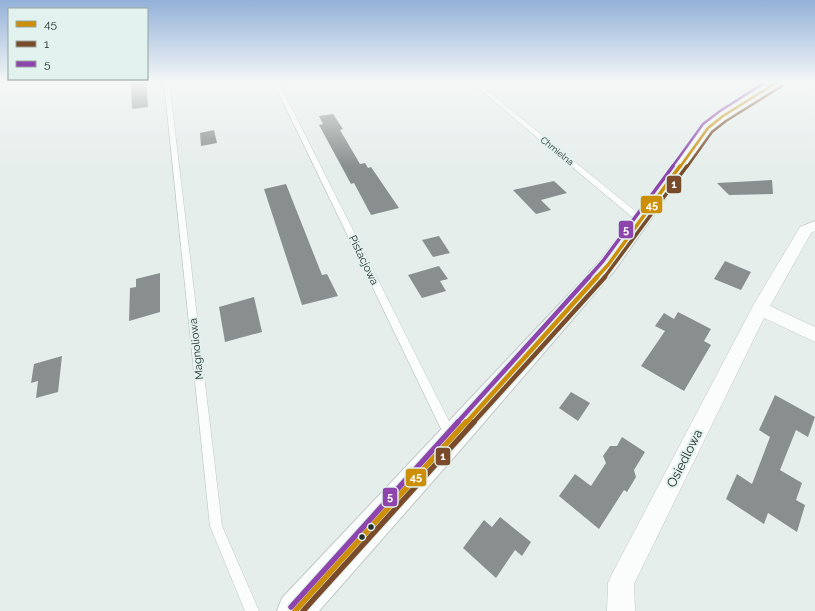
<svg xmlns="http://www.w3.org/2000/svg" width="815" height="611" font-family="Raleway,sans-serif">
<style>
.building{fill:#898f8e}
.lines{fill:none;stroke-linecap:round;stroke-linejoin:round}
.lane-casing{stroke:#c2c8c6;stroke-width:1}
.street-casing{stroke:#c2c8c6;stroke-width:1}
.secondary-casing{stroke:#c2c8c6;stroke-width:2}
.lane{fill:#fbfcfc;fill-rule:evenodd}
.street{fill:#fbfcfc;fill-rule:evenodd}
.secondary{fill:#fbfcfc;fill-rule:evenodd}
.bus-1-far3-casing{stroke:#e2f2ee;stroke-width:4.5}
.bus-1-far2-casing{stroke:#e2f2ee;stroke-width:6}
.bus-1-far1-casing{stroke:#e2f2ee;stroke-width:8}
.bus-1-casing{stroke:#e2f2ee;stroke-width:8}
.bus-2-far3-casing{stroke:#e2f2ee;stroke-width:4.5}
.bus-2-far2-casing{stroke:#e2f2ee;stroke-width:6}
.bus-2-far1-casing{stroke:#e2f2ee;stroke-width:8}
.bus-2-casing{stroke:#e2f2ee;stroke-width:8}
.bus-3-far3-casing{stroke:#e2f2ee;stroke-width:4.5}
.bus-3-far2-casing{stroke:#e2f2ee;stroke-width:6}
.bus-3-far1-casing{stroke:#e2f2ee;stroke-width:8}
.bus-3-casing{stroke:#e2f2ee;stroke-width:8}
.bus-1-far3{stroke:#cd8e08;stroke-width:2.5}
.bus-1-far2{stroke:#cd8e08;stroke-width:3.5}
.bus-1-far1{stroke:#cd8e08;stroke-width:4.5}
.bus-1{stroke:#cd8e08;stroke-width:5.5}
.bus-2-far3{stroke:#7a4b2a;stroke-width:2.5}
.bus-2-far2{stroke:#7a4b2a;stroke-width:3.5}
.bus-2-far1{stroke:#7a4b2a;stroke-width:4.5}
.bus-2{stroke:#7a4b2a;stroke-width:5.5}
.bus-3-far3{stroke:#8e44ad;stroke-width:2.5}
.bus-3-far2{stroke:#8e44ad;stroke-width:3.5}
.bus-3-far1{stroke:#8e44ad;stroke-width:4.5}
.bus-3{stroke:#8e44ad;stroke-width:5.5}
.bus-dot{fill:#262c2a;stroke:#e2f2ee;stroke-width:1.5}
.labels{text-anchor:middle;stroke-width:4;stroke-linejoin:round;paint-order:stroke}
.far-street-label{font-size:9px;fill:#262c2a;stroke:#e2f2ee}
.street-label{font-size:11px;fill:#262c2a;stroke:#e2f2ee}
.near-street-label{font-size:13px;fill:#262c2a;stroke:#e2f2ee}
.line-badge{stroke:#e2f2ee;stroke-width:1.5}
.badge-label{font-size:11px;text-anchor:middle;font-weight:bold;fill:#fff}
</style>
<rect width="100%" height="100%" fill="#e6eeec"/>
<g class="building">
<polygon points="131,81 146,81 148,107 132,109"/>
<polygon points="333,114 343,129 340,130 360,164 365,163 368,168 371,167 399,208 371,215 354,183 351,184 319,125 323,124 319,116"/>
<polygon points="214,130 217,143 201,146 200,133"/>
<polygon points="772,180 773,194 729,195 717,183"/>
<polygon points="554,181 567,193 541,200 551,210 536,214 513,190"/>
<polygon points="286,184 322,275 327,274 338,296 302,305 264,189"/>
<polygon points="439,236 450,253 433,257 422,240"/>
<polygon points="725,261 751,272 741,290 714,279"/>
<polygon points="439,266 448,279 440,281 446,291 422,298 408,275"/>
<polygon points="160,273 160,312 129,321 130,288 136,287 136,279"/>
<polygon points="254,297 262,332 225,342 219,307"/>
<polygon points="678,312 711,329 704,341 711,345 684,391 641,366 665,331 655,326 664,313 674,319"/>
<polygon points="62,356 58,392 36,398 38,381 31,383 34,364"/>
<polygon points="571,392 590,403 578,421 559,408"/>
<polygon points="775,395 815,417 808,437 796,430 780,470 802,483 796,500 805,505 797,532 768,513 764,524 726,499 737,474 752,484 770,437 759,430"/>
<polygon points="622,437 645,452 634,470 636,477 627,492 624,490 599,529 559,496 575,474 591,486 606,463 603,456 610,446 617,446"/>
<polygon points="500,517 531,542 522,556 515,550 496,578 463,548 484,520 492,527"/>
</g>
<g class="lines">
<defs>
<g id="lane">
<polygon points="164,81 169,81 222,526 259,611 245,611 210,526"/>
<polygon points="273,81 278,81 454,431 456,435 454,439 450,440 446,439"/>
<polygon points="470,81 475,81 644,218 644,222 638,222"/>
</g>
<polygon id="street" points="815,221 815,231 811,233 770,306 815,327 815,342 764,318 634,584 635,611 607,611 608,583 612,574 754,304 800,227"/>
<polygon id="secondary" points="770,81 785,81 728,119 713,131 615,270 462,448 319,611 277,611 282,598 601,260 703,125 718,113"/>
</defs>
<use href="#lane" class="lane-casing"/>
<use href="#street" class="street-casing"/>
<use href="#secondary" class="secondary-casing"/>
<use href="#lane" class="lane"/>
<use href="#street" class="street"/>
<use href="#secondary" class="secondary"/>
<defs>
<polyline id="bus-1-far3" points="680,167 708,128 723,116 779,81"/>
<polyline id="bus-1-far2" points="596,278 608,265 680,166"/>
<polyline id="bus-1-far1" points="466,423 597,277"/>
<polyline id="bus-1" points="295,611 466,422"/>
<polyline id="bus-2-far3" points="687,167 712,132 726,121 782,86"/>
<polyline id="bus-2-far2" points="604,278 687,166"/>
<polyline id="bus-2-far1" points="473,423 605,277"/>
<polyline id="bus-2" points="303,611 474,422"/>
<polyline id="bus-3-far3" points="672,167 703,124 720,111 767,81"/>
<polyline id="bus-3-far2" points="588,278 603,261 673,166"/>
<polyline id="bus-3-far1" points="457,423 589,277"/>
<polyline id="bus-3" points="291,607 458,422"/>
</defs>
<use href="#bus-1-far3" class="bus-1-far3-casing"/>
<use href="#bus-1-far2" class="bus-1-far2-casing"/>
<use href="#bus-1-far1" class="bus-1-far1-casing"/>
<use href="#bus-1" class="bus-1-casing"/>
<use href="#bus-2-far3" class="bus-2-far3-casing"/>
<use href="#bus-2-far2" class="bus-2-far2-casing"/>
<use href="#bus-2-far1" class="bus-2-far1-casing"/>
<use href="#bus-2" class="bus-2-casing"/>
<use href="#bus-3-far3" class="bus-3-far3-casing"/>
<use href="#bus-3-far2" class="bus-3-far2-casing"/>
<use href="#bus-3-far1" class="bus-3-far1-casing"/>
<use href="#bus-3" class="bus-3-casing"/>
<use href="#bus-1-far3" class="bus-1-far3"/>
<use href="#bus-1-far2" class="bus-1-far2"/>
<use href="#bus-1-far1" class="bus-1-far1"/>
<use href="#bus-1" class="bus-1"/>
<use href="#bus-2-far3" class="bus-2-far3"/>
<use href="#bus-2-far2" class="bus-2-far2"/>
<use href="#bus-2-far1" class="bus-2-far1"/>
<use href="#bus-2" class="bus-2"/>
<use href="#bus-3-far3" class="bus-3-far3"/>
<use href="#bus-3-far2" class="bus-3-far2"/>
<use href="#bus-3-far1" class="bus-3-far1"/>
<use href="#bus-3" class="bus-3"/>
</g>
<linearGradient id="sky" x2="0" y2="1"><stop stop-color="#93b1d9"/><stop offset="0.49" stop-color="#f4f7f6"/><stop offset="1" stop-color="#f4f7f6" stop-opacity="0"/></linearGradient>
<rect width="815" height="167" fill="url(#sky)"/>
<g class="bus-dot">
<circle cx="371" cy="527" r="3.5"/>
<circle cx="362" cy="537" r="3.5"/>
</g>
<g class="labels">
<g class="far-street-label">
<text transform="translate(557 151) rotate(39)" y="3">Chmielna</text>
</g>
<g class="street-label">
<text transform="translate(364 260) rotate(64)" y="4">Pistacjowa</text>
<text transform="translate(196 349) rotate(-96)" y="4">Magnoliowa</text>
</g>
<g class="near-street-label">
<text transform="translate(684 458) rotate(-63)" y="5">Osiedlowa</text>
</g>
</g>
<g class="line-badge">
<rect x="666" y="175" width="16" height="19" rx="4" fill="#7a4b2a"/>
<rect x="640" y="195" width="23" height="19" rx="4" fill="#cd8e08"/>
<rect x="618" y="220" width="16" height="19" rx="4" fill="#8e44ad"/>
<rect x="435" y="447" width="16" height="19" rx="4" fill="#7a4b2a"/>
<rect x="405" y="468" width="22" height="19" rx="4" fill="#cd8e08"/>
<rect x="382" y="487" width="16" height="20" rx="4" fill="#8e44ad"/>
</g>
<g class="badge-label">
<text x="674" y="188">1</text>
<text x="652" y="209">45</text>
<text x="626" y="234">5</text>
<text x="443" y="460">1</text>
<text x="416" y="481">45</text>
<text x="390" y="501">5</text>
</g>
<rect x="8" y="8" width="140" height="72" fill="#e2f2ee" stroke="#97a3a0"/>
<rect x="16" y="21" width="20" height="6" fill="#cd8e08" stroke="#97a3a0"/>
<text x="44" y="28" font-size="12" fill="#262c2a">45</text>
<rect x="16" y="41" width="20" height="6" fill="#7a4b2a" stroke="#97a3a0"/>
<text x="44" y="48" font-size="12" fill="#262c2a">1</text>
<rect x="16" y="61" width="20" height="6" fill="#8e44ad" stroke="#97a3a0"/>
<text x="44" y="68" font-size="12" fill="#262c2a">5</text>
</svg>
